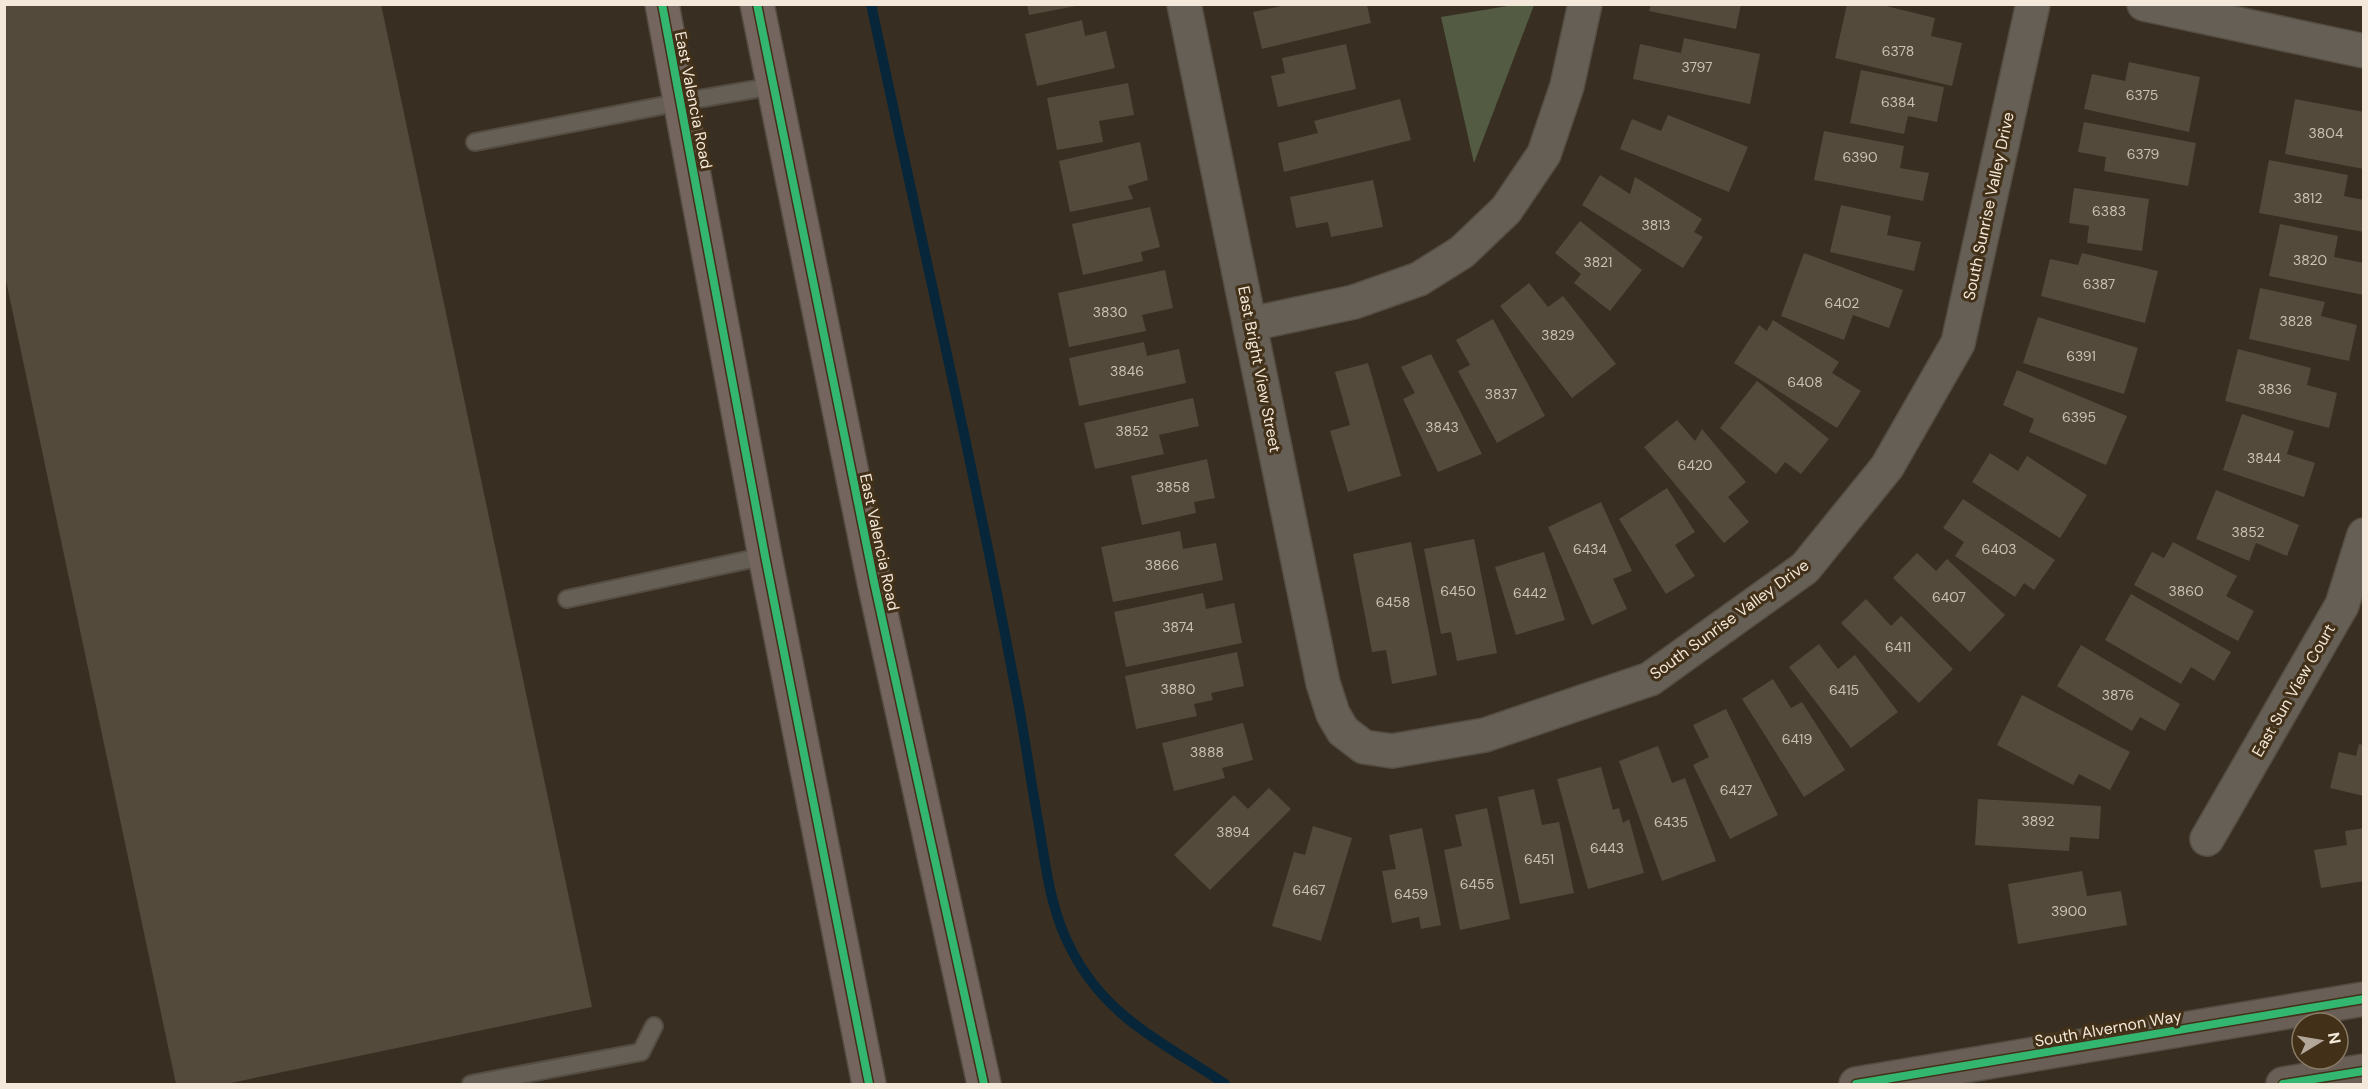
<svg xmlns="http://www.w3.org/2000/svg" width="2368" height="1089" font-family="'DM Sans',sans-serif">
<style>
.green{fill:#535c43}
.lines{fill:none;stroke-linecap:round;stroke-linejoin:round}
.stream{stroke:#072639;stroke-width:10}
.building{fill:#534a3c}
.lane-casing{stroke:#554d42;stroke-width:20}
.street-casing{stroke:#554d42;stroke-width:36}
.secondary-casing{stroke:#554d42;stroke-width:36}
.primary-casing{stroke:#554d42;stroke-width:36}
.lane{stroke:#665f56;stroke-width:16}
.street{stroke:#665f56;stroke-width:33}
.secondary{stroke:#6a5f57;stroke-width:33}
.primary{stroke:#74665f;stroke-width:33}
.cycleway-casing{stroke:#423018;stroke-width:11}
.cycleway{stroke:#33b770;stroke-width:8}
.labels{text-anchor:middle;stroke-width:6;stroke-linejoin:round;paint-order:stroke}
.number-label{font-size:14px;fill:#cbc0b2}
.street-label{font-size:16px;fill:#f3e8d9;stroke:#423018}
</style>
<rect width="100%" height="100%" fill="#382f22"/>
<polygon class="green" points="1514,5 1534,5 1474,163 1441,17"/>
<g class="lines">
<path class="stream" d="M 871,4 C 919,230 971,454 1014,681 C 1024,729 1030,778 1039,826 C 1046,869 1051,912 1072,951 C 1108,1020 1165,1043 1225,1084"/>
</g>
<g class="building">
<polygon points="4,4 381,4 592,1007 226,1084 176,1084 4,271"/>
<polygon points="1027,4 1076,4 1076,6 1029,15"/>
<polygon points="1651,4 1741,4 1736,29 1649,11"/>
<polygon points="1847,4 1878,4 1935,18 1931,36 1962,43 1952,86 1835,58"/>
<polygon points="1286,5 1367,5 1371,23 1262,49 1253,12"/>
<polygon points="1082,20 1085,36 1106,31 1115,68 1037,86 1025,34"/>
<polygon points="1684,38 1760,54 1750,104 1633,79 1640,44 1681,53"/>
<polygon points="1346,44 1356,89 1278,107 1271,76 1285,73 1282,58"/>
<polygon points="2129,62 2200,77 2189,132 2084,109 2092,74 2125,81"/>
<polygon points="1861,70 1944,87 1937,122 1908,116 1904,134 1850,123"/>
<polygon points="1128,83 1134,115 1099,121 1103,142 1057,150 1047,98"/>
<polygon points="1400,99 1411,140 1284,172 1278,143 1318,133 1314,121"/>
<polygon points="2295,99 2364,112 2364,169 2285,154"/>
<polygon points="1668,115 1748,147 1729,192 1620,149 1632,119 1661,131"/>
<polygon points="2084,122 2196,143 2188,186 2104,171 2106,157 2078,152"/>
<polygon points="1824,131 1904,146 1900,168 1929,173 1923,201 1814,180"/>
<polygon points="1140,142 1148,180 1128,186 1133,199 1070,212 1059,161"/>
<polygon points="2269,160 2348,175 2344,196 2364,200 2364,232 2259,213"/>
<polygon points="1600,175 1630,194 1635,177 1702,219 1694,232 1703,237 1683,268 1582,205"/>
<polygon points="1373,180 1383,227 1331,237 1328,222 1296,228 1290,197"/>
<polygon points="2074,188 2149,199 2142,251 2087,243 2089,226 2069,223"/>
<polygon points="1841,205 1891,216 1887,235 1921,242 1914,271 1830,252"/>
<polygon points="1150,207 1160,247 1141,252 1143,261 1083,275 1072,224"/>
<polygon points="1580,221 1642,270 1610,311 1574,283 1581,274 1555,253"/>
<polygon points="2280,224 2338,236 2334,257 2364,263 2364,295 2269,276"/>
<polygon points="1804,253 1903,290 1889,328 1853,315 1844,340 1781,316"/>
<polygon points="2082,253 2158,271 2145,323 2041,296 2050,259 2078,265"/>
<polygon points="1165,270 1173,308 1142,315 1146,331 1069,347 1058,293"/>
<polygon points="1529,283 1548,307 1563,296 1616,364 1572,398 1500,306"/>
<polygon points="2260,288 2325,302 2321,316 2357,325 2349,361 2249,339"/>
<polygon points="2038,317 2138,348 2124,394 2023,363"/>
<polygon points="1493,319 1545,416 1497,443 1458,371 1470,365 1456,340"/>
<polygon points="1773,320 1839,362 1832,373 1861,391 1837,428 1734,363 1759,325 1767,331"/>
<polygon points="1144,342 1147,356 1179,349 1186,383 1079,406 1069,358"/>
<polygon points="2238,349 2311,368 2307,385 2337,393 2329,428 2225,401"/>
<polygon points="1431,354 1482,454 1438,472 1403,399 1415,393 1401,367"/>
<polygon points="1368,363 1401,476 1348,492 1330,431 1350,425 1335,372"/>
<polygon points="2017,370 2127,416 2106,465 2029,432 2034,419 2003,405"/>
<polygon points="1757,381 1829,439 1801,474 1785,462 1776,474 1720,428"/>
<polygon points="1193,398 1199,426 1159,435 1164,454 1095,469 1084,423"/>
<polygon points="2242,414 2294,431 2287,454 2315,463 2304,497 2223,470"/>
<polygon points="1677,420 1695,441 1702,429 1746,482 1728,497 1749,522 1724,543 1644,447"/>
<polygon points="1990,453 2018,471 2027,456 2087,495 2060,538 1972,482"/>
<polygon points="1207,459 1215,498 1194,502 1196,513 1142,525 1131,476"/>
<polygon points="1667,488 1695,532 1675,545 1695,576 1666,594 1619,519"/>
<polygon points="2216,490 2299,525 2287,556 2256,543 2249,561 2196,539"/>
<polygon points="1963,499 2055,560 2034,590 2024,583 2015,597 1955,556 1964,542 1943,528"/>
<polygon points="1601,502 1632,571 1613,579 1627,609 1592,625 1548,527"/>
<polygon points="1180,531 1183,549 1216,543 1223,580 1113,602 1101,547"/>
<polygon points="1474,539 1497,653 1457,661 1451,632 1441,634 1424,549"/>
<polygon points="1411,542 1437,675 1392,684 1386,650 1372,652 1353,554"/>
<polygon points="2173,542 2237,576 2226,596 2254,611 2238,641 2134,585 2152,552 2164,558"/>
<polygon points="1544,552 1565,620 1516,635 1495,567"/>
<polygon points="1917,553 1936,571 1947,559 2005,615 1970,652 1893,578"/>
<polygon points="1203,593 1206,609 1234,603 1242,643 1126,667 1114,612"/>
<polygon points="2131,594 2231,652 2214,681 2191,667 2181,684 2105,640"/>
<polygon points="1866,599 1891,626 1901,616 1953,669 1919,703 1841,623"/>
<polygon points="1819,644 1838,669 1855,655 1898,712 1851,748 1789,667"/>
<polygon points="2081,645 2180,704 2165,731 2140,717 2132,731 2057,686"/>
<polygon points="1237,652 1244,686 1211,693 1213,700 1194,704 1197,716 1136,729 1125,676"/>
<polygon points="1773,679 1791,708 1802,702 1845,770 1804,797 1742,699"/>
<polygon points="2022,695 2130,752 2110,790 2079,774 2073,785 1997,745"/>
<polygon points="1726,709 1778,815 1730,839 1693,765 1709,757 1693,725"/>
<polygon points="1243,723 1253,760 1222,768 1225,778 1174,791 1162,743"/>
<polygon points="2359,744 2364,745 2364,796 2330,788 2339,752 2356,756"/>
<polygon points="1658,746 1672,783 1685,778 1716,861 1662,881 1619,761"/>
<polygon points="1601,767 1613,810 1619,808 1623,823 1629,819 1644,873 1588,889 1557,779"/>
<polygon points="1269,788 1291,809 1210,890 1174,855 1234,795 1248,809"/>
<polygon points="1534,789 1542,825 1559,822 1574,893 1520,904 1498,797"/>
<polygon points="1978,799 2101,806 2099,839 2070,837 2069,851 1975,845"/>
<polygon points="1487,808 1510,919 1460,930 1444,850 1462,846 1455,815"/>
<polygon points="1313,826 1352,838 1321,941 1272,926 1294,852 1305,855"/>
<polygon points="1422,828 1441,925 1421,929 1419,917 1392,923 1382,871 1396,869 1389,835"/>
<polygon points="2364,828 2364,881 2321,888 2314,850 2347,845 2345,831"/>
<polygon points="2082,871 2087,896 2121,891 2127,925 2018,944 2008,884"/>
</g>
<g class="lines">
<defs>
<g id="lane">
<polyline points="475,142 681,102 773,86"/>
<polyline points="567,599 765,556"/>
<polyline points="471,1084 641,1052 654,1026"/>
</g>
<g id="street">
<polyline points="1184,4 1323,683 1333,714 1343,731 1364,747 1392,751 1485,735 1650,679 1805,568 1887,467 1958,343 2033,4"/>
<polyline points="2144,4 2364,51"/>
<polyline points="1251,324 1354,302 1419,279 1462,252 1506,210 1544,154 1567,86 1585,4"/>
<polyline points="2207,839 2342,605 2364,535"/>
</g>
<g id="secondary">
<polyline points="1856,1084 2364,999"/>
<polyline points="2283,1084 2364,1071"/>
</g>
<g id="primary">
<polyline points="662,4 765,556 869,1084"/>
<polyline points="757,4 874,582 984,1084"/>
</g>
</defs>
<use href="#lane" class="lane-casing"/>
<use href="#street" class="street-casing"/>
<use href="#secondary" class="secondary-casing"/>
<use href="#primary" class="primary-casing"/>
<use href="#lane" class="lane"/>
<use href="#street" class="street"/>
<use href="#secondary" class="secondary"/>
<use href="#primary" class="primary"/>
<defs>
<g id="cycleway">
<polyline points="662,4 765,556 869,1084"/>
<polyline points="757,4 874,582 984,1084"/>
<polyline points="1856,1084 2364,999"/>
<polyline points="2283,1084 2364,1071"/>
</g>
</defs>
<use href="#cycleway" class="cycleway-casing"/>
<use href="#cycleway" class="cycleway"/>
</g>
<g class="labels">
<g class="number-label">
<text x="1898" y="56">6378</text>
<text x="1697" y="72">3797</text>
<text x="2142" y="100">6375</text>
<text x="1898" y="107">6384</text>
<text x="2326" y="138">3804</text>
<text x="2143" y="159">6379</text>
<text x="1860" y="162">6390</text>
<text x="2308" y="203">3812</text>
<text x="2109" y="216">6383</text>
<text x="1656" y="230">3813</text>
<text x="2310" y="265">3820</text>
<text x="1598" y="267">3821</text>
<text x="2099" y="289">6387</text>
<text x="1842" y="308">6402</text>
<text x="1110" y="317">3830</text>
<text x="2296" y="326">3828</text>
<text x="1558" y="340">3829</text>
<text x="2081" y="361">6391</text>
<text x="1127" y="376">3846</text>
<text x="1805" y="387">6408</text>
<text x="2275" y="394">3836</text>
<text x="1501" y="399">3837</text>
<text x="2079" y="422">6395</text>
<text x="1442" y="432">3843</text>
<text x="1132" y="436">3852</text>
<text x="2264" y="463">3844</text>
<text x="1695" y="470">6420</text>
<text x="1173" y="492">3858</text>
<text x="2248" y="537">3852</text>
<text x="1590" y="554">6434</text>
<text x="1999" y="554">6403</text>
<text x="1162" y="570">3866</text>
<text x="1458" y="596">6450</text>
<text x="2186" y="596">3860</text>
<text x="1530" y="598">6442</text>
<text x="1949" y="602">6407</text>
<text x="1393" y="607">6458</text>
<text x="1178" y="632">3874</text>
<text x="1898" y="652">6411</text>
<text x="1178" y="694">3880</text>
<text x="1844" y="695">6415</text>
<text x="2118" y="700">3876</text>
<text x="1797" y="744">6419</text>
<text x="1207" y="757">3888</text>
<text x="1736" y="795">6427</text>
<text x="2038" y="826">3892</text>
<text x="1671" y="827">6435</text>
<text x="1233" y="837">3894</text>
<text x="1607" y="853">6443</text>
<text x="1539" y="864">6451</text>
<text x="1477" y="889">6455</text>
<text x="1309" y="895">6467</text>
<text x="1411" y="899">6459</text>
<text x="2069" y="916">3900</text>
</g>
<g class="street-label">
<text transform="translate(694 100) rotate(79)" y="6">East Valencia Road</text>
<text transform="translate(1988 206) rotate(-78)" y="6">South Sunrise Valley Drive</text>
<text transform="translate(1260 369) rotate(79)" y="6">East Bright View Street</text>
<text transform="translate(880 542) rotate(78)" y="6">East Valencia Road</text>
<text transform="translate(1729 619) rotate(-36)" y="6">South Sunrise Valley Drive</text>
<text transform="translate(2293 690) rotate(-60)" y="6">East Sun View Court</text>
<text transform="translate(2108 1028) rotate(-10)" y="6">South Alvernon Way</text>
</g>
</g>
<rect width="2368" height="1089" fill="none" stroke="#f3e8d9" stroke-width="12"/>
<g transform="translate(2320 1041) rotate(79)"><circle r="28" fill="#423018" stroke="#897a65" stroke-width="1.5"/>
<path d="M0-4.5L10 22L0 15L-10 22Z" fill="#b2a799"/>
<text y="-9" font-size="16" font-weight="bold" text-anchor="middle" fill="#f3e8d9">N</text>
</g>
</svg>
